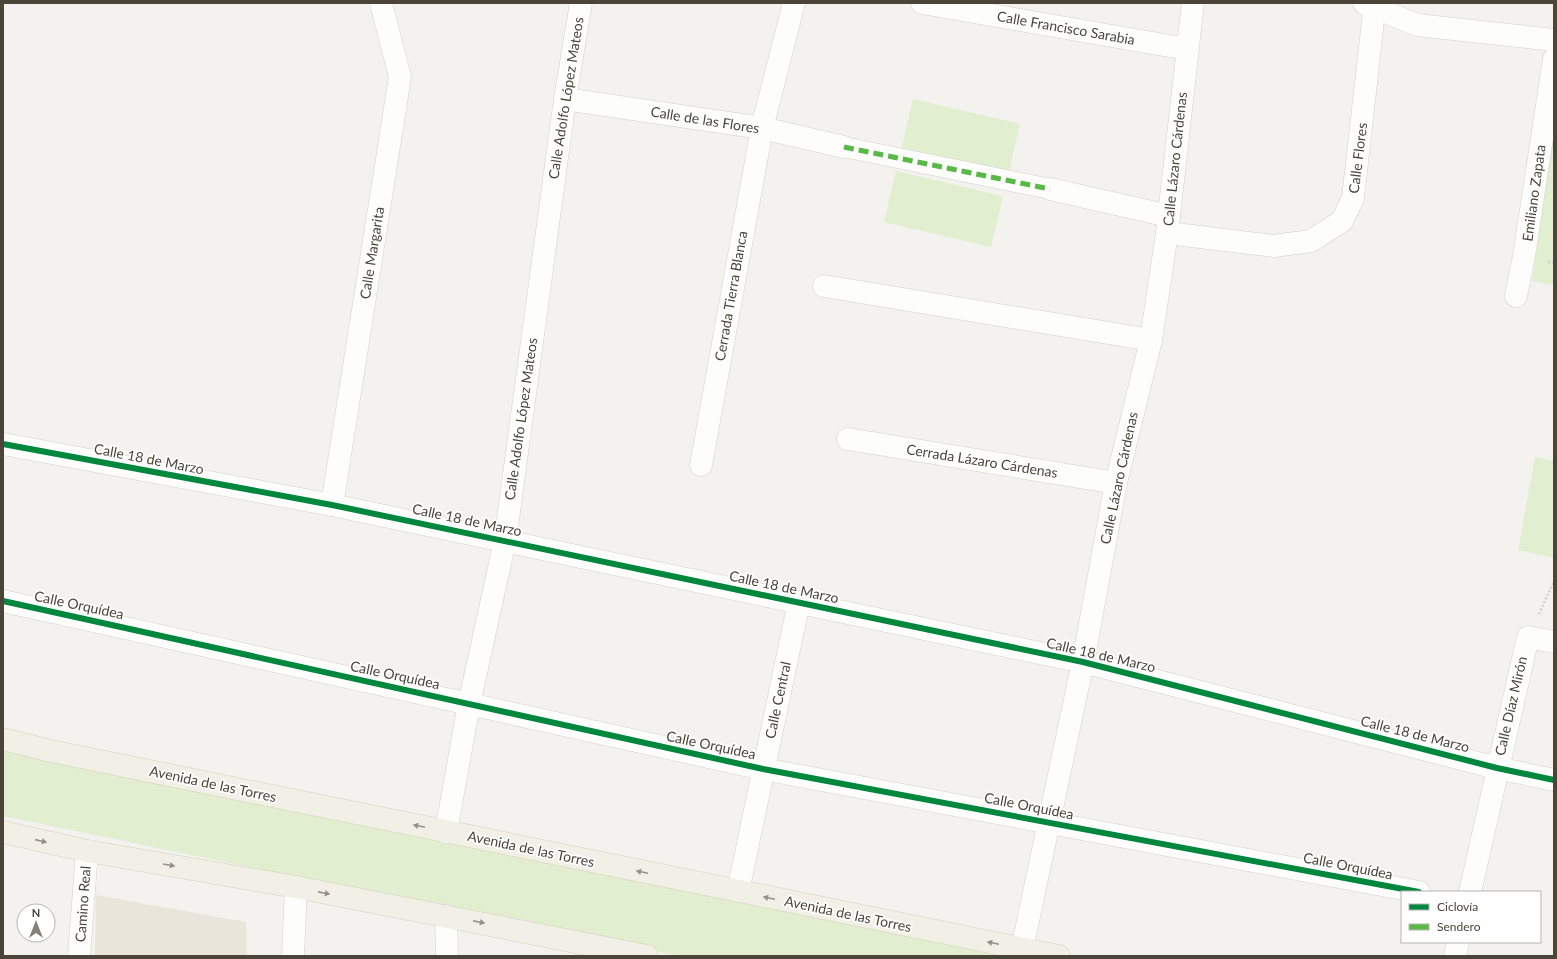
<svg xmlns="http://www.w3.org/2000/svg" width="1557" height="959" font-family="Lato,sans-serif">
<style>
.education{fill:#eae5da}
.green{fill:#e1eecf}
.lines{fill:none;stroke-linecap:round;stroke-linejoin:round}
.pedestrian-casing{stroke:#d2d0cb;stroke-width:21}
.minor-casing{stroke:#d2d0cb;stroke-width:23}
.primary-casing{stroke:#d6cebb;stroke-width:23}
.path{stroke:#d3d2cc;stroke-width:2.5;stroke-dasharray:2 2;stroke-linecap:butt}
.pedestrian{stroke:#fdfdfc;stroke-width:20}
.minor{stroke:#fdfdfc;stroke-width:22}
.primary{stroke:#f2efe6;stroke-width:22}
.quiet{stroke:#58b947;stroke-width:5;stroke-dasharray:10 5;stroke-linecap:butt}
.cycleway-casing{stroke:#fff;stroke-width:8}
.cycleway{stroke:#00873e;stroke-width:6}
.oneway{fill:#969187}
.labels{text-anchor:middle;stroke-width:3.5;stroke-linejoin:round;paint-order:stroke}
.street-label{font-size:14px;fill:#4b4439;stroke:#fff}
</style>
<rect width="100%" height="100%" fill="#f4f2ee"/>
<polygon class="education" points="96,895 246,922 247,956 95,956"/>
<g class="green">
<polygon points="913,99 1020,124 1008,176 901,150"/>
<polygon points="1554,129 1554,285 1532,281"/>
<polygon points="896,171 1003,196 991,247 884,222"/>
<polygon points="1535,457 1554,461 1554,558 1518,550"/>
<polygon points="3,747 1027,956 679,956 3,816"/>
</g>
<g class="lines">
<defs>
<polyline id="pedestrian" points="844,147 1050,189"/>
<g id="minor">
<polyline points="922,3 1187,49"/>
<polyline points="1364,3 1417,25 1554,40"/>
<polyline points="565,99 762,128 844,147"/>
<polyline points="1050,189 1169,216"/>
<polyline points="1167,233 1274,246 1311,241 1342,221 1353,198 1375,3"/>
<polyline points="824,286 1151,340"/>
<polyline points="1516,296 1524,256 1554,59"/>
<polyline points="848,439 1116,483"/>
<polyline points="3,444 332,505 1083,662 1497,768 1554,780"/>
<polyline points="701,465 762,128 794,3"/>
<polyline points="332,505 400,77 381,3"/>
<polyline points="3,601 763,769 1419,892"/>
<polyline points="446,832 469,704 505,541 565,99 581,3"/>
<polyline points="738,891 799,602"/>
<polyline points="1470,892 1528,637 1554,642"/>
<polyline points="446,916 447,956"/>
<polyline points="1022,949 1083,662 1116,483 1151,340 1167,233 1193,3"/>
<polyline points="79,956 87,851"/>
<polyline points="293,956 296,887"/>
<polyline points="1455,956 1458,942"/>
</g>
<g id="primary">
<polyline points="3,739 51,751 1059,956"/>
<polyline points="3,832 87,851 296,887 647,956"/>
</g>
</defs>
<use href="#pedestrian" class="pedestrian-casing"/>
<use href="#minor" class="minor-casing"/>
<use href="#primary" class="primary-casing"/>
<g class="path">
<polyline points="1548,262 1554,263"/>
<polyline points="1539,614 1554,581"/>
</g>
<use href="#pedestrian" class="pedestrian"/>
<use href="#minor" class="minor"/>
<use href="#primary" class="primary"/>
<polyline class="quiet" points="844,147 1050,189"/>
<defs>
<g id="cycleway">
<polyline points="3,444 332,505 1083,662 1497,768 1554,780"/>
<polyline points="3,601 763,769 1419,892"/>
</g>
</defs>
<use href="#cycleway" class="cycleway-casing"/>
<use href="#cycleway" class="cycleway"/>
</g>
<defs><path id="oneway-solid" d="M-6-.8H1V-3.2L6.5 0L1 3.2V.8H-6Z"/></defs>
<g class="oneway">
<use href="#oneway-solid" transform="translate(419 826) rotate(-168)"/>
<use href="#oneway-solid" transform="translate(41 841) rotate(13)"/>
<use href="#oneway-solid" transform="translate(169 865) rotate(10)"/>
<use href="#oneway-solid" transform="translate(642 872) rotate(-168)"/>
<use href="#oneway-solid" transform="translate(324 893) rotate(11)"/>
<use href="#oneway-solid" transform="translate(769 898) rotate(-168)"/>
<use href="#oneway-solid" transform="translate(479 922) rotate(11)"/>
<use href="#oneway-solid" transform="translate(993 943) rotate(-168)"/>
</g>
<g class="labels">
<g class="street-label">
<text transform="translate(1066 28) rotate(10)" y="5">Calle Francisco Sarabia</text>
<text transform="translate(566 98) rotate(-81)" y="5">Calle Adolfo López Mateos</text>
<text transform="translate(705 120) rotate(9)" y="5">Calle de las Flores</text>
<text transform="translate(1358 158) rotate(-83)" y="5">Calle Flores</text>
<text transform="translate(1175 159) rotate(-84)" y="5">Calle Lázaro Cárdenas</text>
<text transform="translate(1534 193) rotate(-82)" y="5">Emiliano Zapata</text>
<text transform="translate(372 253) rotate(-81)" y="5">Calle Margarita</text>
<text transform="translate(731 296) rotate(-80)" y="5">Cerrada Tierra Blanca</text>
<text transform="translate(521 419) rotate(-82)" y="5">Calle Adolfo López Mateos</text>
<text transform="translate(149 459) rotate(11)" y="5">Calle 18 de Marzo</text>
<text transform="translate(982 461) rotate(9)" y="5">Cerrada Lázaro Cárdenas</text>
<text transform="translate(1119 478) rotate(-78)" y="5">Calle Lázaro Cárdenas</text>
<text transform="translate(467 520) rotate(12)" y="5">Calle 18 de Marzo</text>
<text transform="translate(784 587) rotate(12)" y="5">Calle 18 de Marzo</text>
<text transform="translate(79 605) rotate(12)" y="5">Calle Orquídea</text>
<text transform="translate(1101 655) rotate(13)" y="5">Calle 18 de Marzo</text>
<text transform="translate(395 675) rotate(12)" y="5">Calle Orquídea</text>
<text transform="translate(778 700) rotate(-78)" y="5">Calle Central</text>
<text transform="translate(1511 706) rotate(-77)" y="5">Calle Díaz Mirón</text>
<text transform="translate(1415 734) rotate(14)" y="5">Calle 18 de Marzo</text>
<text transform="translate(711 745) rotate(12)" y="5">Calle Orquídea</text>
<text transform="translate(213 784) rotate(12)" y="5">Avenida de las Torres</text>
<text transform="translate(1029 806) rotate(11)" y="5">Calle Orquídea</text>
<text transform="translate(531 849) rotate(12)" y="5">Avenida de las Torres</text>
<text transform="translate(1348 866) rotate(11)" y="5">Calle Orquídea</text>
<text transform="translate(83 904) rotate(-86)" y="5">Camino Real</text>
<text transform="translate(848 914) rotate(12)" y="5">Avenida de las Torres</text>
</g>
</g>
<rect width="1557" height="959" fill="none" stroke="#4b4439" stroke-width="8"/>
<rect x="1401" y="891" width="140" height="52" fill="#ffffff" stroke="#b7b4b0"/>
<rect x="1409" y="904" width="20" height="6" fill="#00873e" stroke="#b7b4b0"/>
<text x="1437" y="911" font-size="12" fill="#4b4439">Ciclovía</text>
<rect x="1409" y="924" width="20" height="6" fill="#58b947" stroke="#b7b4b0"/>
<text x="1437" y="931" font-size="12" fill="#4b4439">Sendero</text>
<g transform="translate(36 923)"><circle r="19" fill="#ffffff" stroke="#b7b4b0"/>
<path d="M0-3L7 15L0 10L-7 15Z" fill="#868178"/>
<text y="-6" font-size="11" font-weight="bold" text-anchor="middle" fill="#4b4439">N</text>
</g>
</svg>
